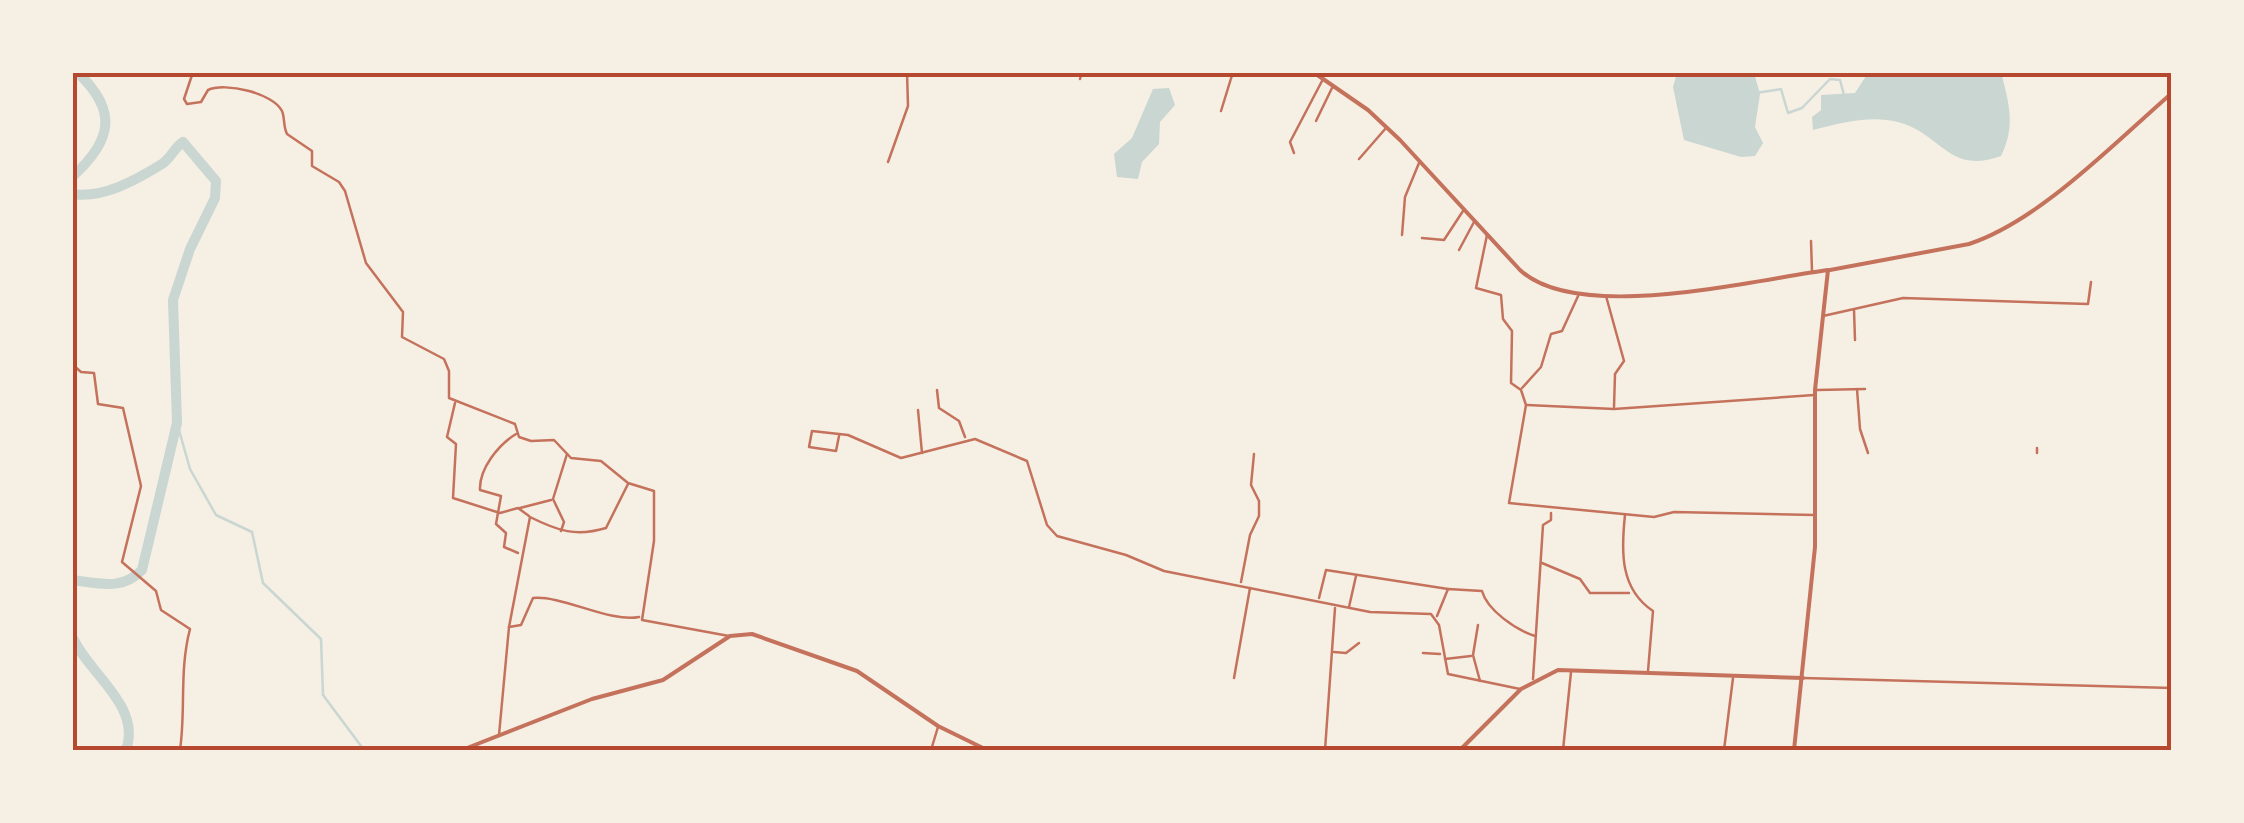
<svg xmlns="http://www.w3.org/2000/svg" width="2244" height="823" font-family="Bitter,serif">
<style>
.water{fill:#c9d6d2}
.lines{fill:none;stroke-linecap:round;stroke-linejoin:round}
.stream{stroke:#c9d6d2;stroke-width:2.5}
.river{stroke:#c9d6d2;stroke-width:10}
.minor{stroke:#c5725c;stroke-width:2.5}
.tertiary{stroke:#c5725c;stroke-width:4}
.neatline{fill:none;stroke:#b5482f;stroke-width:4}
</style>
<rect width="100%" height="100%" fill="#f6efe4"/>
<g class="water">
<path d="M 2001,72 C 2009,104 2016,126 2001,156 C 1948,175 1943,134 1898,122 C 1870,115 1840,123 1813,130 L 1812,117 L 1821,110 L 1821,95 L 1855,93 L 1868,73 Z"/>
<polygon points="1677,73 1754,73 1760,94 1755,127 1763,143 1755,156 1741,157 1684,140 1673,87"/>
<polygon points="1169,88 1175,105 1160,122 1159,144 1142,162 1138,179 1117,177 1114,154 1132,138 1153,89"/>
</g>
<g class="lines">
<g class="stream">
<polyline points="1756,93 1781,89 1788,113 1802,108 1830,79 1840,80 1844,95"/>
<polyline points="177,423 190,469 216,515 252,532 263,583 321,639 323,695 364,750"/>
</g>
<g class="river">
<path d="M 72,177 C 112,141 119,111 77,72"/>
<path d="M 72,194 C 103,199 136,180 162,164 C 171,158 174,148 183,142 L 216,181 L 215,198 L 190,249 L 173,300 L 177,423 L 142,570 C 122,591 99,583 72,580"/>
<polyline points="72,483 72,489"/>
<path d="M 72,636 C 88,674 142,705 126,750"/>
</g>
<g class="minor">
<path d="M 193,72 L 184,99 L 187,104 L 201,102 L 208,90 C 225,82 273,93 282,111 C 285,118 283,126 287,134 L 312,151 L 312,166 L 339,182 L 345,191 L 366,263 L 403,312 L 402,337 L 444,359 L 449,371 L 449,398 L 515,424 L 519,437 L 531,441 L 554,440 L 571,458 L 601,461 L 628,483 L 654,491 L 654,541 L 642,620 L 729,636"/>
<polyline points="1080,79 1082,72"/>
<polyline points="1221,111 1233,72"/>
<polyline points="1316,121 1332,88"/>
<polyline points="1294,153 1290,142 1322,81"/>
<polyline points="1359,159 1386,128"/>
<polyline points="888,162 908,106 907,72"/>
<polyline points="1402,235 1405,197 1419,163"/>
<polyline points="1487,235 1476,288 1501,295 1503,319 1512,331 1511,383 1521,390 1526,405 1509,503 1654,517 1674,512 1815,515"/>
<polyline points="1422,238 1444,240 1463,211"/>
<polyline points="1811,241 1812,271"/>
<polyline points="1459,250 1474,222"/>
<polyline points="1606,296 1624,361 1615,374 1614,407"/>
<polyline points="1854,310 1855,340"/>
<polyline points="1823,316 1903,298 2088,304 2091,282"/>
<path d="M 72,364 L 81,372 L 94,373 L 98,404 L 123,408 L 141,486 L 122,562 L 156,591 L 161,610 L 190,629 C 179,671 186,709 180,750"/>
<polyline points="1522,388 1541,367 1551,334 1562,331 1579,294"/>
<polyline points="1857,389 1860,429 1868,453"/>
<polyline points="937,390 939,408 959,421 965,437"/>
<polyline points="1817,390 1865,389"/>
<polyline points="455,403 447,437 456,444 453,498 500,513 518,508 529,516"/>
<polyline points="1527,405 1614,409 1814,395"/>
<polyline points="918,410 922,453"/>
<path d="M 516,434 C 498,445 479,469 480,490 L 501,496 L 496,524 L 506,533 L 504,547 L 518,553"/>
<polyline points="839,436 836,451 809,447 812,431 848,435 901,458 975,439 1027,461 1047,525 1057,536 1126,555 1164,571 1370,612 1431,614 1439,625 1448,674 1520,689"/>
<polyline points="2037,448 2037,453"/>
<polyline points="520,508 551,500"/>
<path d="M 1625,515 C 1621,552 1620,589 1653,611 L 1648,671"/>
<polyline points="561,531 564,522 553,499 567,454"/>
<polyline points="1542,563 1580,579 1590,593 1629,593"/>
<polyline points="1241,582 1250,535 1259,516 1259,501 1251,485 1254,454"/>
<polyline points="1319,598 1326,570 1448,589"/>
<polyline points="1349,607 1356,576"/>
<path d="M 1437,616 L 1448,589 L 1482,591 C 1487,610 1516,630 1535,636"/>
<polyline points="1478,625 1473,655 1480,681"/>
<path d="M 509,627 L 521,625 L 533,598 C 562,595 610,623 639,617"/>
<polyline points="1334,652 1346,653 1359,643"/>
<polyline points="1423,653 1440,654"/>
<polyline points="1445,659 1471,656"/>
<polyline points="1234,678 1250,588"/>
<polyline points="1803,678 2172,688"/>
<polyline points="1533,679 1543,525 1551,520 1551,513"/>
<path d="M 499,735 L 509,627 L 530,517 C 558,531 576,537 606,528 L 628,484"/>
<polyline points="1565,747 1577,750"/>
<polyline points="931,750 938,727"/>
<polyline points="1325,750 1335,608"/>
<polyline points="1563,750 1571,672"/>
<polyline points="1724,750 1733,678"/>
</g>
<g class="tertiary">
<path d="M 1313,72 L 1368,110 L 1400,140 L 1520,270 C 1578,324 1753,280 1828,270 L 1815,390 L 1815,547 L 1794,750"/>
<path d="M 1830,270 L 1969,244 C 2041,220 2114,143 2172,93"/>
<polyline points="462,750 592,699 663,680 730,636 752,634 857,671 938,726 987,750"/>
<polyline points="1460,750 1521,689 1558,670 1803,678"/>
</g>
</g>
<rect width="2244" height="823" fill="none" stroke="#f6efe4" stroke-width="150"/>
<rect x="75" y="75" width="2094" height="673" class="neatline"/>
</svg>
